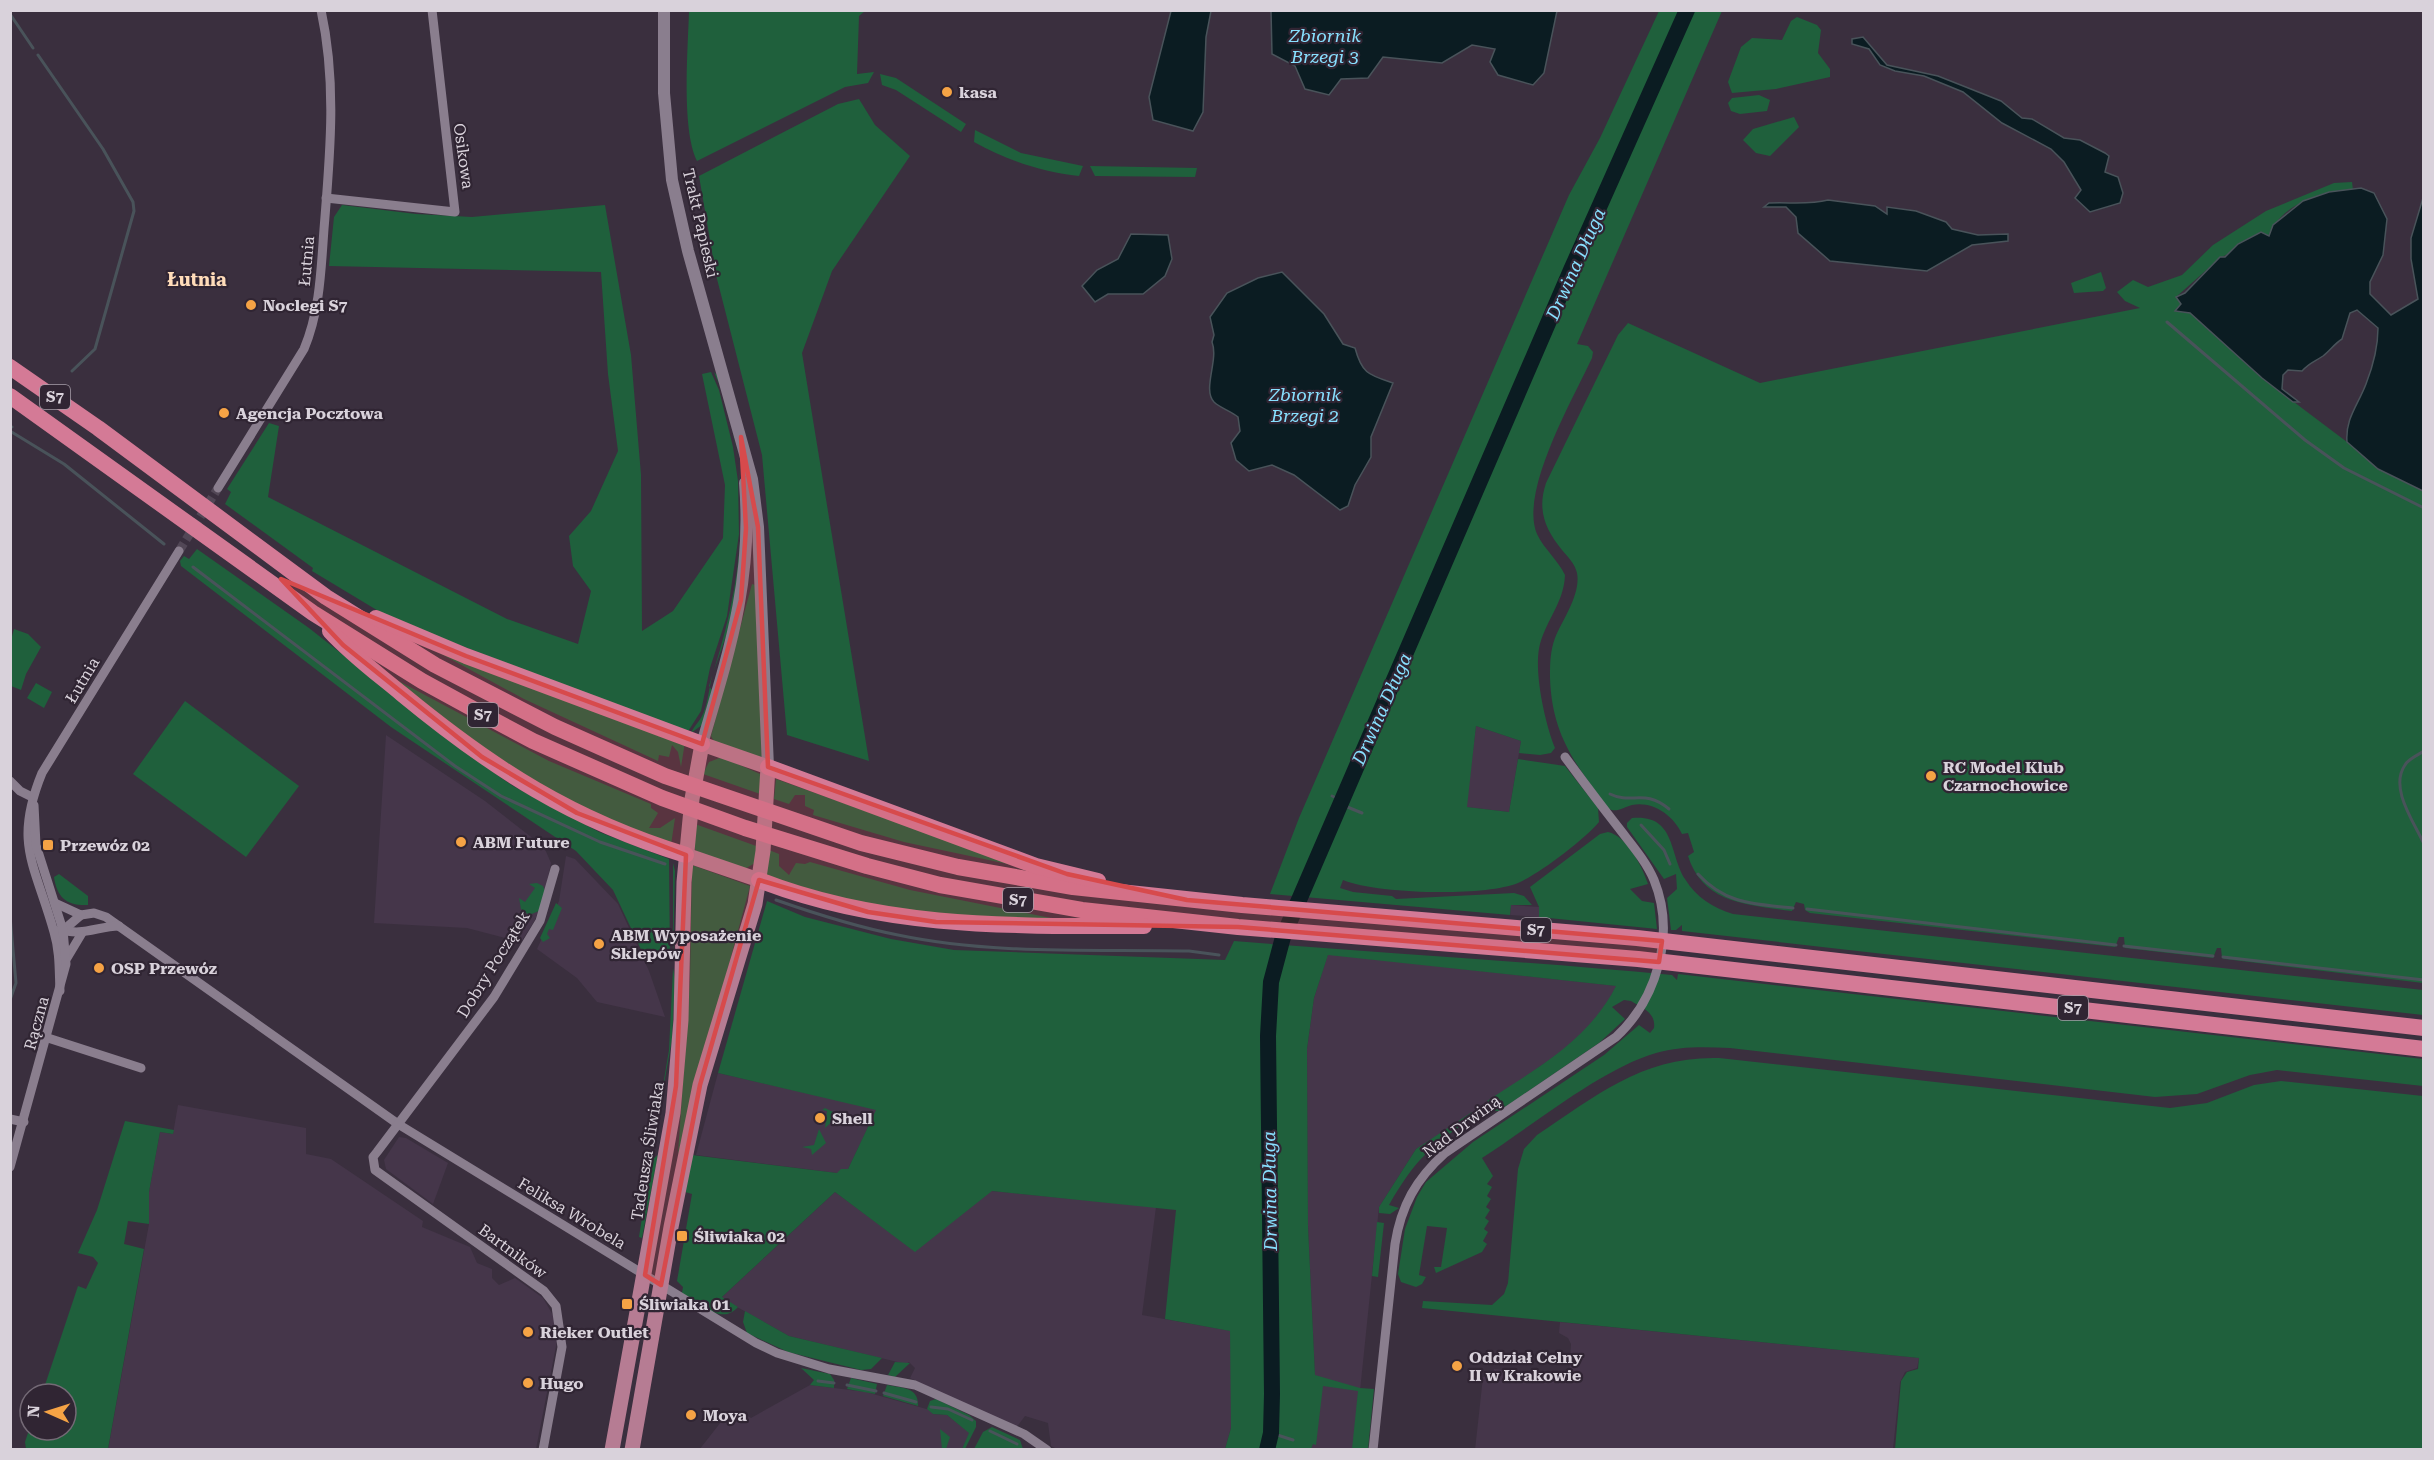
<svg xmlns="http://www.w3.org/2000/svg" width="2434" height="1460" font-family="'Roboto Serif',serif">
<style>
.built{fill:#45364a}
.green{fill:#1f603c}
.water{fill:#0b1c22;stroke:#49535a;stroke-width:1.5}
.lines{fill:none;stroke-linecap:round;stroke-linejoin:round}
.stream{stroke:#49535a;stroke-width:3}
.river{stroke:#0b1c22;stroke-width:16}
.minor-tunnel{stroke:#524756;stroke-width:9;stroke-dasharray:9 4.5;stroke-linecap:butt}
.minor{stroke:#8a7e8e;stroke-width:9}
.tertiary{stroke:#8a7e8e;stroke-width:12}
.primary{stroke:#b67c93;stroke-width:15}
.motorway{stroke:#d47a96;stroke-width:16}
.marked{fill:#d74a4c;fill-opacity:0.2;stroke:#d74a4c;stroke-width:4.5;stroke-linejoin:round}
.poi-dot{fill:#f5a345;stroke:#302533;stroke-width:2}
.labels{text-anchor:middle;stroke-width:4.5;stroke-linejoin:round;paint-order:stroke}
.shield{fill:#302533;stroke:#a69ea9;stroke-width:1.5}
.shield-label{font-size:15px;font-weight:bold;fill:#d9d2db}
.poi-label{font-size:16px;font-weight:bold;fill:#d9d2db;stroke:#302533;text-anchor:start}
.street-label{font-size:16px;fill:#d9d2db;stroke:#302533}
.water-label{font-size:18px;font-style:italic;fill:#88e0ff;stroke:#302533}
.neighbourhood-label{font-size:18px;font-weight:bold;fill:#ffdcb9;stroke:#302533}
</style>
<rect width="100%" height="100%" fill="#3a2f3e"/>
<g class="built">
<polygon points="1476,726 1521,741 1509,812 1466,807"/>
<polygon points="386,735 485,801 544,847 551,863 545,892 535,920 521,942 467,928 374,923"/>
<polygon points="566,856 575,859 618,904 649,971 665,1017 597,1002 577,978 537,949 559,901"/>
<polygon points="1511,905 1539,907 1539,917 1510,915"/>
<polygon points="1328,954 1617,986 1600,1014 1571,1045 1476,1111 1416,1149 1379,1207 1354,1449 1309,1450 1315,1375 1308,1226 1307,1049 1314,998"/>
<polygon points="718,1073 877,1109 848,1169 837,1173 696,1155"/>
<polygon points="178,1105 306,1128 306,1154 331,1159 423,1221 422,1227 470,1247 477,1263 492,1269 492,1278 499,1285 515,1278 543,1298 554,1317 558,1336 536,1449 108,1450 149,1224 149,1192 160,1132 173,1134"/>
<polygon points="399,1137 406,1138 448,1163 433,1204 386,1169 384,1160"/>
<polygon points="991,1191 1156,1207 1142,1315 1231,1331 1231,1428 1225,1449 1057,1449 1051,1446 1048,1423 1025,1416 1016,1428 910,1378 915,1368 909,1362 906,1364 789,1336 721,1298 835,1192 915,1251"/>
<polygon points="1560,1322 1919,1358 1917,1368 1905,1372 1900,1382 1893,1449 1475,1450 1483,1377 1493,1377 1494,1369 1569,1377 1571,1344 1568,1338 1559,1333"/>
<polygon points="810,1385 866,1392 930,1410 933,1414 947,1415 970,1433 962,1449 699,1450 721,1422 743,1413 751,1418"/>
</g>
<g class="green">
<path d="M 689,11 L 865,11 L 859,16 L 857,74 L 874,72 L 868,83 L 845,87 L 697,161 C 681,129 688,48 689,11 Z"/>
<path d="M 1659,11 L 1722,11 L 1577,344 L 1588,346 L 1593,352 L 1592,358 C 1573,399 1519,492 1537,534 C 1544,549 1558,560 1565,575 C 1564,602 1547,619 1540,644 C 1533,670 1545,723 1555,748 L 1551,753 L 1540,755 L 1519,753 L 1521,741 L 1476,726 L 1467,807 L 1509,812 L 1518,759 L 1565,766 L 1598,808 L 1599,822 C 1584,840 1539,874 1518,883 C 1483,897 1377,894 1343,880 L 1340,888 L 1353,892 L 1392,896 L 1396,899 L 1514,893 L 1524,896 L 1532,905 L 1511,905 L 1510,915 L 1270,894 L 1299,818 L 1569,195 L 1600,138 Z"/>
<polygon points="1797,17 1817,25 1821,30 1818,53 1830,69 1830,77 1776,89 1732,93 1728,82 1741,47 1752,38 1782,40 1791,21"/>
<polygon points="880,74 896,78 966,124 961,132 896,90 882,85"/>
<polygon points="1759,95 1770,100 1767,111 1740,114 1731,111 1728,103 1732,98"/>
<polygon points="859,99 875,125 910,156 832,271 802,353 869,761 787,735 762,455 716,275 699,176 838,104"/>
<polygon points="1794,117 1799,127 1770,156 1756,153 1743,140 1753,129"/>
<path d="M 975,130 L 1021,153 L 1083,166 L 1079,176 C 1041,172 1007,160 974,142 Z"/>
<polygon points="1090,166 1197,168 1195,177 1095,176"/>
<path d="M 2352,182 L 2353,190 C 2321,193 2281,203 2269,236 L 2264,235 L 2220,258 L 2176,297 L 2181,304 L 2175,310 L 2190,313 L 2262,378 L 2347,442 L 2378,469 L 2423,491 L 2423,983 L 2225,959 L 2222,958 L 2221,948 L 2217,948 L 2213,958 L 2125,948 L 2124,937 L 2119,937 L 2115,947 L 1810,913 L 1805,910 L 1804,904 L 1796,902 L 1792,911 C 1749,905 1703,904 1688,856 L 1694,852 L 1688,833 L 1682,834 C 1673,815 1653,801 1632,805 C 1624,807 1617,813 1609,809 C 1576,765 1552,736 1550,678 C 1550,665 1550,651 1555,638 C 1563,619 1581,594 1577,573 C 1575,564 1568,557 1562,550 C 1545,529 1537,510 1546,483 L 1618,335 L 1628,323 L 1760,383 L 2140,308 L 2125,301 L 2117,292 L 2133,280 L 2148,287 L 2182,275 L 2213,245 L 2266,211 L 2334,183 Z"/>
<polygon points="342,205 416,214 472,217 605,205 631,355 641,475 642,631 673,611 723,538 725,485 702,374 711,372 719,390 733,447 738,481 739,534 727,616 710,668 701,711 687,733 390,618 312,571 313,568 225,504 231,492 227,489 269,423 279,426 268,497 507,619 578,644 591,591 573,566 569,536 591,511 618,451 608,374 601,272 329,266 334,217"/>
<polygon points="2101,272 2106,288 2103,291 2074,293 2071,283"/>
<path d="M 714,372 L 720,378 C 742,458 751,534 732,616 C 726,640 716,662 709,686 L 712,690 L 702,725 L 691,733 C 694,726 700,721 703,714 C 709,700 709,684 714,670 C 744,574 752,490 723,392 C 721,385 716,379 714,372 Z"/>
<polygon points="197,549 309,628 476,760 513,786 599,832 669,859 670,959 646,960 613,890 576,851 391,727 181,566 180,561 184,556 189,559"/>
<polygon points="752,584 755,585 763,757 760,760 715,743 711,736"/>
<polygon points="14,629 28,634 41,647 26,674 21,690 11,686 11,640"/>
<polygon points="434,650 685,742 681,767 678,752 672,745 669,757 659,755 658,761 524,699"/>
<polygon points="393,678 549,761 651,804 651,808 658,813 649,828 660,828 675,818 671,845 592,815 497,759"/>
<polygon points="36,683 52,692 44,708 27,698"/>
<polygon points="185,701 299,786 246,857 133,774"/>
<polygon points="722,757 760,774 763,795 703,774 709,762"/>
<polygon points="776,779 1022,867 904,842 813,815 814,810 805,806 805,795 795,795 789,804 774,799"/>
<path d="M 1632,818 C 1676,814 1669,854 1685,879 C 1696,897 1713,908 1733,914 L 2423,990 L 2423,1015 L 1682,931 L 1682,925 L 1676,930 L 1671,930 L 1667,898 L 1677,889 L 1676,874 L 1664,879 L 1627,827 L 1627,823 Z"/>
<polygon points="695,824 759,847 755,863 743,870 697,853 694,847"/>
<path d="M 1608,832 C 1627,836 1642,866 1648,884 L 1630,889 L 1642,901 L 1654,903 L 1657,929 L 1539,917 L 1539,907 L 1530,887 L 1600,834 Z"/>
<polygon points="769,850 779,854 779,866 789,875 796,863 805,864 810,862 910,890 1061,920 1016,920 878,909 766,876"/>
<polygon points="673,863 675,871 673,962"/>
<polygon points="692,865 750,886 678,1154 690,979"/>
<path d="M 59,874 L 88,896 L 88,905 C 67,906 57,898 54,877 Z"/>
<polygon points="537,883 543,886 546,893 539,911 529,915 521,909 519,898 525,902 535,888 529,884"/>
<path d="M 767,901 L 805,917 L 891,939 L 954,950 L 1225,960 L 1234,941 C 1380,953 1526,961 1672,975 L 1677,980 L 1678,974 L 2423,1059 L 2423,1086 L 2277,1070 L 2250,1075 L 2197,1094 L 2155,1097 L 1730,1048 C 1705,1047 1680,1046 1656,1053 C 1601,1069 1532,1126 1482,1158 L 1493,1176 L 1487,1184 L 1492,1187 L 1487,1196 L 1491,1199 L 1486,1207 L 1490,1210 L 1485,1218 L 1489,1221 L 1484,1229 L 1488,1232 L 1483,1241 L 1487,1244 L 1482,1252 L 1436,1273 L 1434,1267 L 1441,1267 L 1447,1228 L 1427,1226 L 1419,1275 L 1426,1277 L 1422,1284 L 1416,1287 L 1401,1282 L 1398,1274 L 1405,1229 L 1417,1197 L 1426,1182 L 1473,1142 L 1604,1055 L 1639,1025 L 1650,1033 L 1654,1028 C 1656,1013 1643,1008 1631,1001 L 1624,1000 L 1612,1007 L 1625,1019 L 1599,1043 L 1499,1111 L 1494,1111 L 1487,1101 C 1537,1068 1588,1041 1616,986 L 1328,955 L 1314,998 L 1307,1049 L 1308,1226 L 1315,1375 L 1360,1388 L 1374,1389 L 1368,1449 L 1352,1449 L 1358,1391 L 1323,1386 L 1316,1445 L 1313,1444 L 1311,1449 L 1225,1449 L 1231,1428 L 1230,1331 L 1165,1319 L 1176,1210 L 992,1191 L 915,1252 L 835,1192 L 722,1297 L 738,1307 C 722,1326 699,1303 682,1293 L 683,1287 L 677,1281 L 692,1194 L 685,1192 L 692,1155 L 837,1173 L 841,1169 L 848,1169 L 876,1110 L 718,1073 Z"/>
<polygon points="556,903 562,908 553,930 549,929 547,934 550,938 543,942 540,938"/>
<polygon points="673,968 675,979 672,1040 653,1144 669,1050"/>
<path d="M 1719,1058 L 2170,1108 L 2207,1103 L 2254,1085 L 2281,1081 L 2423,1096 L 2423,1449 L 1895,1449 L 1901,1381 L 1907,1372 L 1918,1369 L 1919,1358 L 1422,1308 L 1423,1301 L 1492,1305 L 1504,1294 L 1508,1283 L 1518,1169 L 1524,1149 L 1537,1135 C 1597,1095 1643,1056 1719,1058 Z"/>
<polygon points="825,1108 835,1113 838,1123 836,1118 825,1128 827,1111 822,1110"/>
<path d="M 1472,1112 L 1475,1116 C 1431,1146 1416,1158 1389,1205 L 1399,1208 L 1390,1214 L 1379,1213 L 1379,1207 L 1416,1149 Z"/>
<polygon points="125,1121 174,1130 173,1134 160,1132 149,1192 149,1224 128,1221 124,1244 144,1249 108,1449 26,1449 25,1442 30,1427 30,1430 66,1430 66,1394 42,1394 78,1286 86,1289 98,1263 93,1257 78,1253 97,1210"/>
<polygon points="819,1129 826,1143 812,1155 811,1149 802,1147 814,1145"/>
<polygon points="658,1155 642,1238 639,1237 651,1160"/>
<polygon points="1377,1222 1384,1223 1378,1277 1372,1276"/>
<polygon points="745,1311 789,1336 882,1358 871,1369 861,1370 788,1352 747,1333 743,1322"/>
<polygon points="895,1362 910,1363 895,1377 888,1375"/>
<polygon points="801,1368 830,1374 834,1380 834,1388 810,1385 814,1380"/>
<polygon points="851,1378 877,1384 875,1394 847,1389"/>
<path d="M 887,1385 C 902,1388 919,1387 918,1406 L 883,1396 Z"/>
<polygon points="936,1399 969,1415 976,1421 976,1427 965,1449 962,1449 969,1433 947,1415 933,1414 927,1409 930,1401"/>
<polygon points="992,1427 1020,1440 1023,1449 974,1449 983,1432"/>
<polygon points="940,1429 950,1437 946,1449 942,1449"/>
</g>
<g class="water">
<polygon points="1171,11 1211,11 1206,37 1203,112 1193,131 1153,120 1149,97"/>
<polygon points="1271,11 1271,10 1557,11 1544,73 1533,85 1498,75 1490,62 1495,49 1472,45 1442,63 1383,57 1368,78 1341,79 1329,95 1305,89 1295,66 1272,54"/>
<polygon points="1863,37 1887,65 1938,76 2001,101 2022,118 2032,119 2064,138 2080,140 2105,153 2109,156 2105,172 2118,177 2123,193 2120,203 2090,212 2075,198 2081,190 2064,162 2051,149 2002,123 1963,92 1924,76 1895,71 1880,65 1869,49 1852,44 1852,39"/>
<path d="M 2361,188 L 2374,193 L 2387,219 L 2383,255 L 2370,282 L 2370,294 L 2391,315 L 2418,299 L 2411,259 L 2411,238 L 2423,198 L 2423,491 L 2378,469 L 2347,442 C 2345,419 2358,405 2366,384 C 2373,366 2378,347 2378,328 L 2357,310 L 2350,313 L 2342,339 C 2334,344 2330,351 2323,356 C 2314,362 2309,363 2302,371 L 2288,370 L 2283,375 L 2282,389 L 2299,402 L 2293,402 L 2262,378 L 2190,313 L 2175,311 L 2181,304 L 2176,297 L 2185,293 L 2220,257 L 2225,257 L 2238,244 L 2261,232 L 2269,236 L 2273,225 L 2303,201 L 2329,192 Z"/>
<path d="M 1828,200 L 1875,206 L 1887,214 L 1887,207 L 1916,211 L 1946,222 L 1952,229 L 1978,235 L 2008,234 L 2008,241 L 1972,245 L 1927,271 L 1830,261 L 1798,233 L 1796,217 L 1786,207 L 1764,207 L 1769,203 C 1790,202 1809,205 1828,200 Z"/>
<polygon points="1131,234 1168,235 1172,259 1165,276 1143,294 1108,294 1095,302 1082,286 1097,270 1118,259"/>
<path d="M 1282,272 L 1324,314 L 1343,344 L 1355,348 C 1362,374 1369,375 1393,383 L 1371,437 L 1371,457 L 1355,485 L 1348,506 L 1340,510 L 1294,475 L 1272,465 L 1249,471 L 1236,460 L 1231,443 L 1240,431 L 1238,417 C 1231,411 1220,408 1214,402 C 1202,389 1219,360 1212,342 L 1214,335 L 1210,317 L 1227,293 L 1258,278 Z"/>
</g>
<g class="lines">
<g class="stream">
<polyline points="10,14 33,48"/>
<polyline points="38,55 103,149 133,202 134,211 95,349 72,371"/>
<polyline points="2167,322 2305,440 2344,468 2424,508"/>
<polyline points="10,428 12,427"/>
<polyline points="10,431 64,464 164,544"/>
<polyline points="193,567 455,766 501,796 600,842 665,864"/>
<path d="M 2424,751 C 2418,755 2408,759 2405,765 C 2389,788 2414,822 2424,844"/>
<path d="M 1610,794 C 1632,805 1644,788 1669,809"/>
<polyline points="1332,796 1341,800"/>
<polyline points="1340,804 1362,813"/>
<polyline points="1641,825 1664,850 1670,864"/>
<path d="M 1698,874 C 1725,904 1754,904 1793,908"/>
<path d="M 776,900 C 816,914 857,927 898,935 C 993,955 1093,949 1189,951 L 1219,955"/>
<polyline points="1807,909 2116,945"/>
<polyline points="10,916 16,983 10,1000"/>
<polyline points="2124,946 2213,956"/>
<polyline points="2223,957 2424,980"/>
<polyline points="818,1381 834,1383"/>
<polyline points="847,1385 876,1391"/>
<polyline points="884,1393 916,1402"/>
<polyline points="931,1407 948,1409 972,1420"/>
<polyline points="990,1431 1017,1444"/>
<polyline points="1271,1433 1293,1440"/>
</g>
<polyline class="river" points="1267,1450 1271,1433 1272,1394 1268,1036 1271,982 1283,937 1571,270 1687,10"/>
<polyline class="minor-tunnel" points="179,551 218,488"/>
<g class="minor">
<polyline points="326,198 455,212 432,10"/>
<path d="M 218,488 L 304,349 C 320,311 321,270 324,229 C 330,155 337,83 321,10"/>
<polyline points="10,781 20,791 32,797"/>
<polyline points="55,903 81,915 94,913 106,917 398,1124 756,1343 777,1353 829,1369 915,1385 1024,1434 1047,1450"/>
<path d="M 61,929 C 80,937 99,926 119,926"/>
<polyline points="60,933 81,915"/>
<polyline points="67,958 82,933"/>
<path d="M 60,991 C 59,971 60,952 54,932 C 35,864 13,844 42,773 L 179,551"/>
<polyline points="48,1038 141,1068"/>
<polyline points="10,1119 24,1122"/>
<polyline points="10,1167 66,964 63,930 36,845 34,805"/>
<polyline points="543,1450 562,1347 556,1306 544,1291 375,1170 373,1157 377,1152 494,997 540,921 555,869"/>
<path d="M 1373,1450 L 1395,1244 C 1401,1206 1416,1179 1445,1153 L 1616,1037 C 1657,999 1676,934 1654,880 C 1646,861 1631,844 1618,827 C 1600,804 1582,780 1565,757"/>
</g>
<g class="tertiary">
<polyline points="664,10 664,93 672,180 688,251 752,479 758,527 768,767"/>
<path d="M 702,744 C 729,652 753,581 745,483"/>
</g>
<g class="primary">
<polyline points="686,855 759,880"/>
<polyline points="612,1450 673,1113 681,1020 684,882 692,799 702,744 768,767 763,851 755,904 700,1085 671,1227 632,1450"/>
</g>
<g class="motorway">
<polyline points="10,367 98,428 326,597 435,665 555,727 665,776 861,843 958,867 1073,887 1242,905 1637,938 2424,1028"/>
<polyline points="10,396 313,613 422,681 486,716 533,741 662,798 745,828 867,866 940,885 1082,910 1238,927 1638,959 2424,1049"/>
<polyline points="376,618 466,656 702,744"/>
<path d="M 330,631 C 352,655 378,674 402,694 C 493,769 572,820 686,855"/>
<polyline points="768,767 1036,866 1098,881"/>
<path d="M 759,880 C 884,929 1012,926 1144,926"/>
</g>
</g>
<path class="marked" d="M 741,437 L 758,527 L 768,767 L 1067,874 L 1187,900 L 1662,941 L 1659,962 L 1238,927 L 936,922 L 868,912 L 759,880 L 700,1085 L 661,1285 L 645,1275 L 676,1086 L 686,855 L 577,813 L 482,757 L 343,645 L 281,579 L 466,656 L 702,744 L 741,600 L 746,528 Z"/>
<g class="poi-dot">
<circle cx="947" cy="92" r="6"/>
<circle cx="251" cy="305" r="6"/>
<circle cx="224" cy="413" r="6"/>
<circle cx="1931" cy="776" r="6"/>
<circle cx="461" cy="842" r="6"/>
<rect x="42" y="839" width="12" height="12" rx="3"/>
<circle cx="599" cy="944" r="6"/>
<circle cx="99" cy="968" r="6"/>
<circle cx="820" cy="1118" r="6"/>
<rect x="676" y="1230" width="12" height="12" rx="3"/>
<rect x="621" y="1298" width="12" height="12" rx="3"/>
<circle cx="528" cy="1332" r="6"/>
<circle cx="1457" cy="1366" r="6"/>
<circle cx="528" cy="1383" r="6"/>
<circle cx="691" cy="1415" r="6"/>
</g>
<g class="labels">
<g class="shield">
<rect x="40" y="385" width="30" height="24" rx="4.5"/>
<rect x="468" y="703" width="30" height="24" rx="4.5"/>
<rect x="1003" y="888" width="30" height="24" rx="4.5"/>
<rect x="1521" y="918" width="30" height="24" rx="4.5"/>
<rect x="2058" y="996" width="30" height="24" rx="4.5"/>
</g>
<g class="shield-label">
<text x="55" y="402">S7</text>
<text x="483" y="720">S7</text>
<text x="1018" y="905">S7</text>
<text x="1536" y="935">S7</text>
<text x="2073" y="1013">S7</text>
</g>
<g class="poi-label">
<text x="959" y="98">kasa</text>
<text x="263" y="311">Noclegi S7</text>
<text x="236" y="419">Agencja Pocztowa</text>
<text x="1943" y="773">RC Model Klub<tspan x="1943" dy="18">Czarnochowice</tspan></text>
<text x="473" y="848">ABM Future</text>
<text x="60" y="851">Przewóz 02</text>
<text x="611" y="941">ABM Wyposażenie<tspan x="611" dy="18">Sklepów</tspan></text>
<text x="111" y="974">OSP Przewóz</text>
<text x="832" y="1124">Shell</text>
<text x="694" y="1242">Śliwiaka 02</text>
<text x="639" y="1310">Śliwiaka 01</text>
<text x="540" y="1338">Rieker Outlet</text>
<text x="1469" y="1363">Oddział Celny<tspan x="1469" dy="18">II w Krakowie</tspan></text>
<text x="540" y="1389">Hugo</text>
<text x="703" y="1421">Moya</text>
</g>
<g class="street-label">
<text transform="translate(464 156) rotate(82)" y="6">Osikowa</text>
<text transform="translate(701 223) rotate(77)" y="6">Trakt Papieski</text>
<text transform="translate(306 261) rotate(-85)" y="6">Łutnia</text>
<text transform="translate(82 680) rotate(-59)" y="6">Łutnia</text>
<text transform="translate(493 964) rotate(-58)" y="6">Dobry Początek</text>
<text transform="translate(36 1023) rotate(-75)" y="6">Rączna</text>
<text transform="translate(1461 1126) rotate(-37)" y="6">Nad Drwiną</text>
<text transform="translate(647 1151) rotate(-81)" y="6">Tadeusza Śliwiaka</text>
<text transform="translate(572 1213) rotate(31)" y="6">Feliksa Wrobela</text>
<text transform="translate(513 1251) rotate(36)" y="6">Bartników</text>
</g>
<g class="water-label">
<text x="1325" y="42">Zbiornik<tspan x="1325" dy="21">Brzegi 3</tspan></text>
<text transform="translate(1576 264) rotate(-66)" y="6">Drwina Długa</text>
<text x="1305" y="401">Zbiornik<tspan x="1305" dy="21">Brzegi 2</tspan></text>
<text transform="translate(1382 709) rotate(-66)" y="6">Drwina Długa</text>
<text transform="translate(1270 1191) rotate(-91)" y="6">Drwina Długa</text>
</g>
<g class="neighbourhood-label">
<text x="197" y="286">Łutnia</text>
</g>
</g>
<rect width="2434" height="1460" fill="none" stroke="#d9d2db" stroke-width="24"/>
<g transform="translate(48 1412) rotate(273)"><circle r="28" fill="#302533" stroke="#746a76" stroke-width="1.5"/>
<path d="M0-4.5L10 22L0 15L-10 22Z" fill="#f5a345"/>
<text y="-9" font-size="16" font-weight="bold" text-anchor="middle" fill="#d9d2db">N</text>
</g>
</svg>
